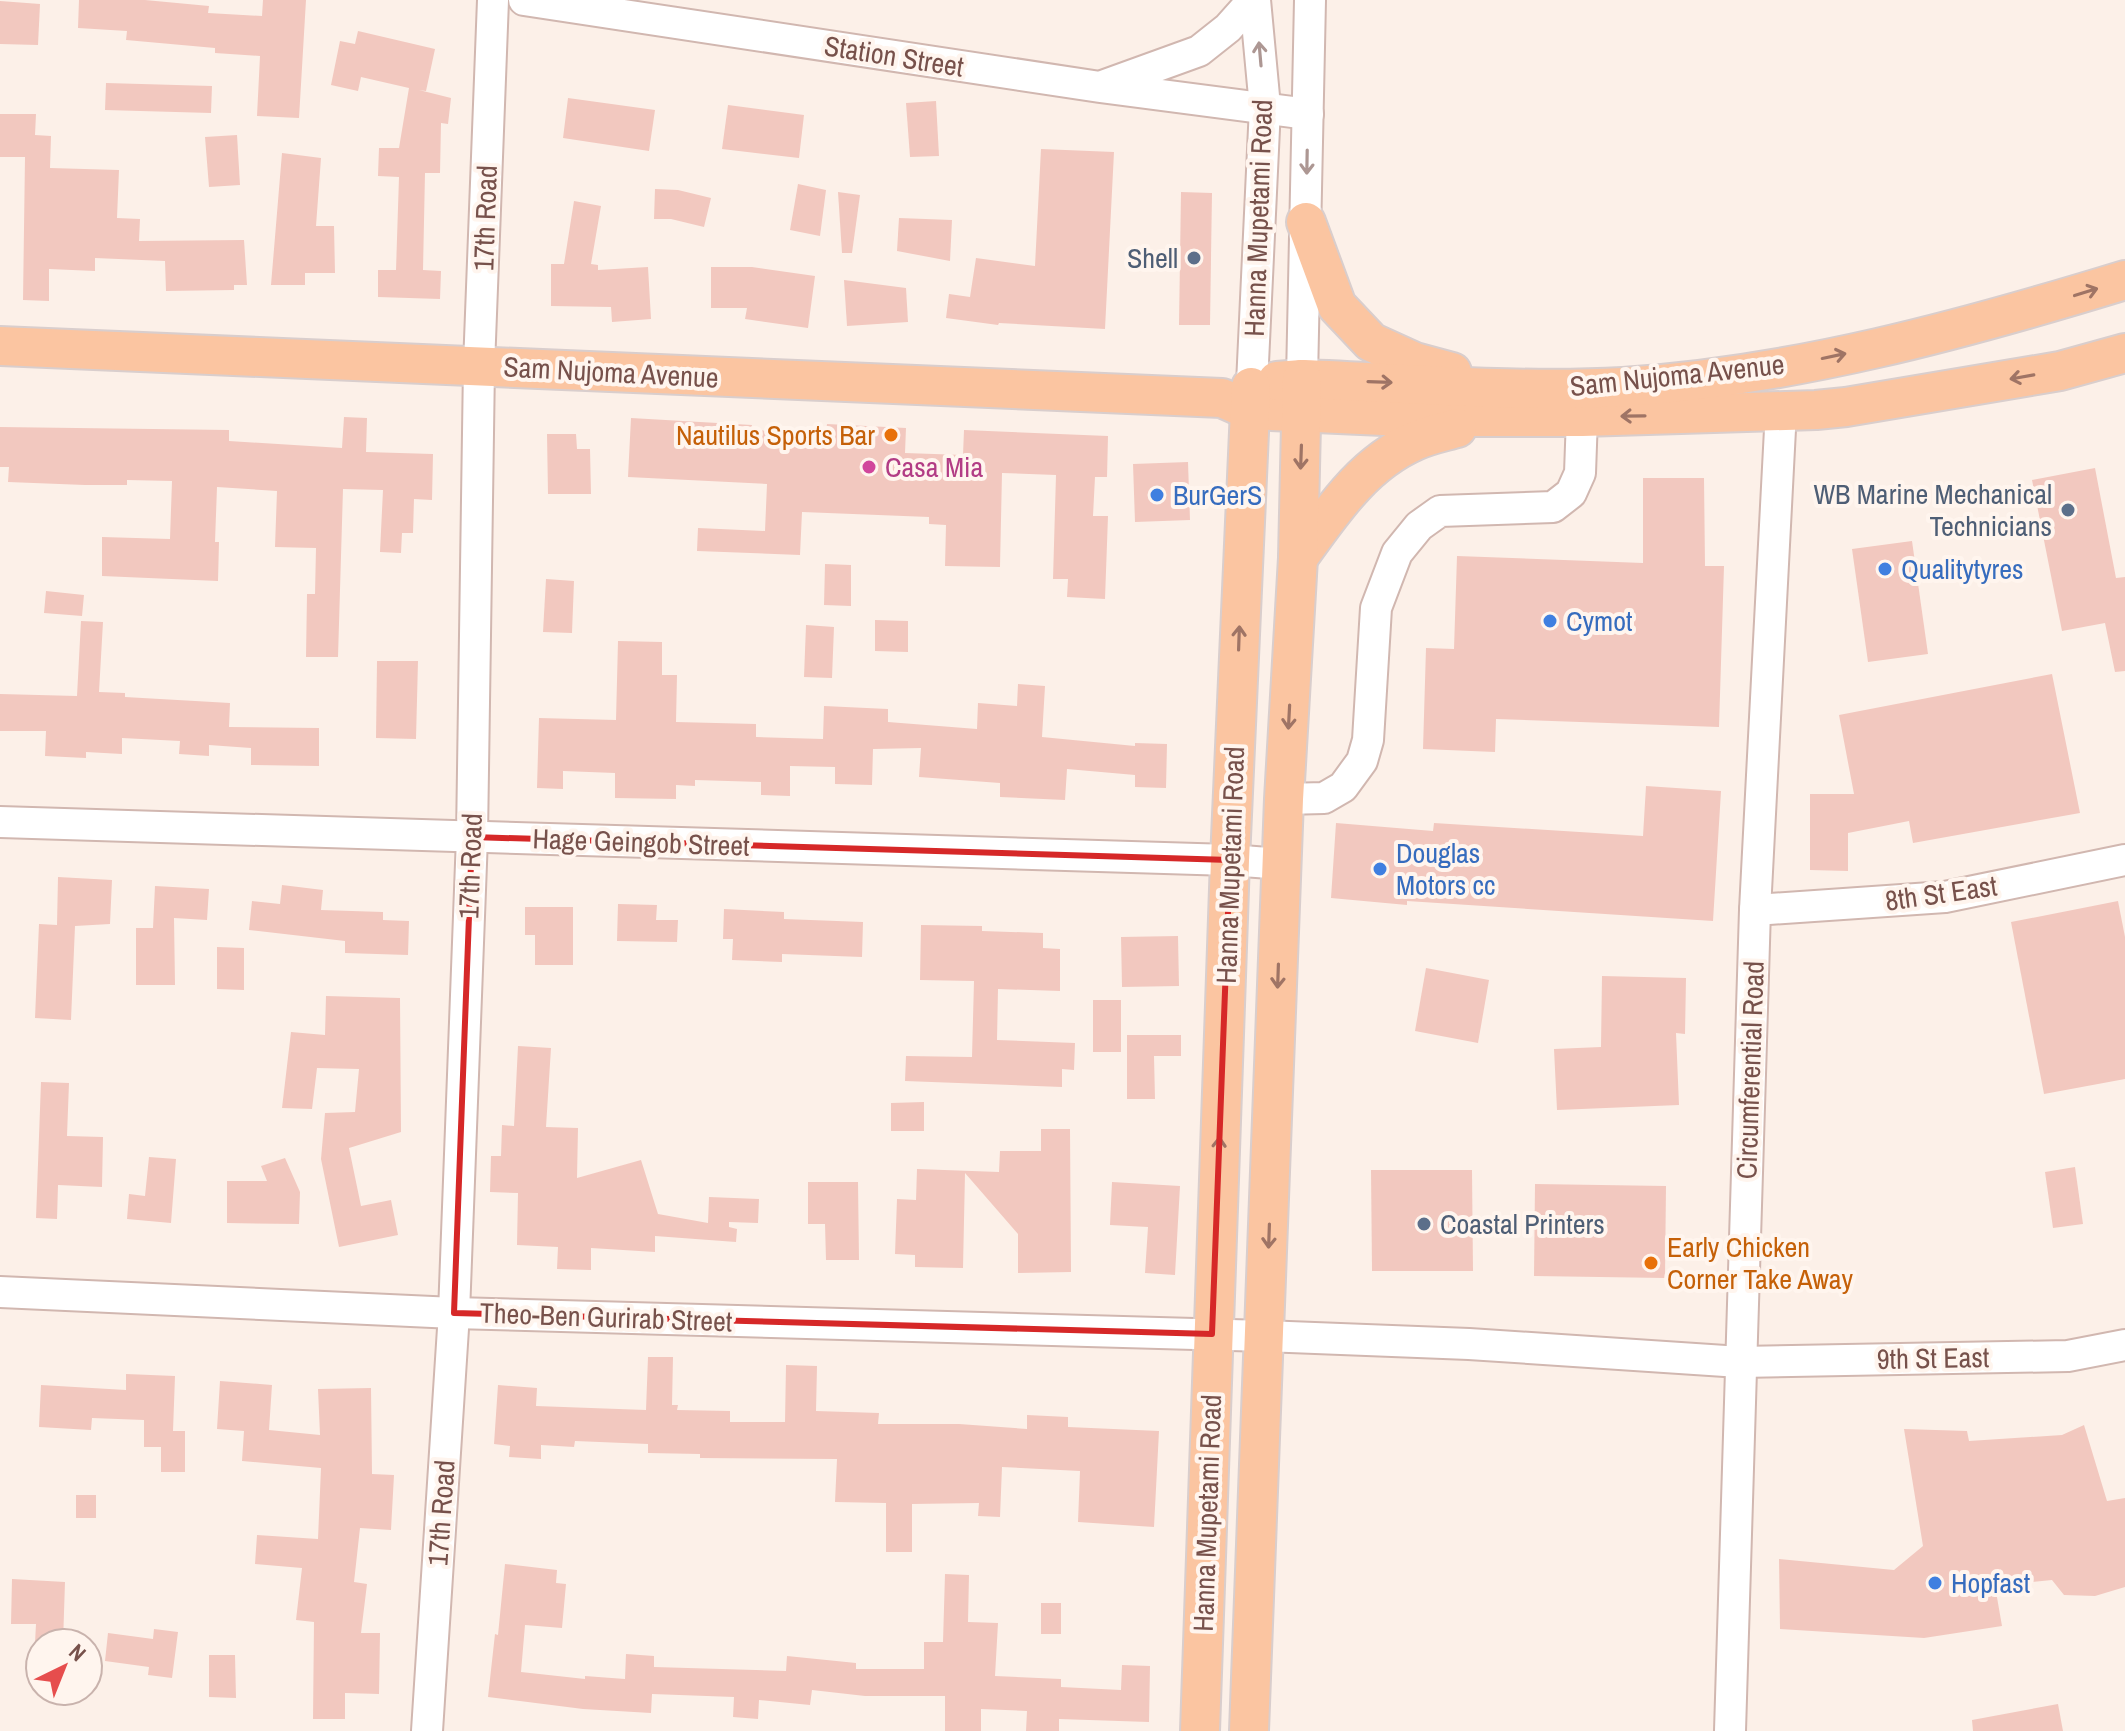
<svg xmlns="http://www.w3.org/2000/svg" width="2125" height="1731" font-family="'Archivo Narrow',sans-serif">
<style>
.building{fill:#f2c8bf}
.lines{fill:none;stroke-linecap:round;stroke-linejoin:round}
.minor-casing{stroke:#d1b7b0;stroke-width:34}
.major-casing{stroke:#d9cecd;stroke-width:42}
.minor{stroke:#fff;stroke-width:30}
.major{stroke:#fbc5a1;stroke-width:38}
.oneway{stroke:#ad9793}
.oneway2{stroke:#9f7465}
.marked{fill:none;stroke:#d62828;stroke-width:6;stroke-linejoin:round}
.service-dot{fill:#5c6f8a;stroke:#fff5ee;stroke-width:3}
.food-dot{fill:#e8710a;stroke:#fff5ee;stroke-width:3}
.hotel-dot{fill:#d1479c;stroke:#fff5ee;stroke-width:3}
.shop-dot{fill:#3f7fe0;stroke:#fff5ee;stroke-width:3}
.labels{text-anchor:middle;stroke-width:8;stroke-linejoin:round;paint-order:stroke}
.street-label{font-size:28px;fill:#77514b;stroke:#fff5ee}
.service-label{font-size:28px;fill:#4e5e75;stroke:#fff5ee;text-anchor:end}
.food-label{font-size:28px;fill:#c56008;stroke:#fff5ee;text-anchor:end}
.hotel-label{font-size:28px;fill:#b23c85;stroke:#fff5ee;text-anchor:start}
.shop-label{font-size:28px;fill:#366cbe;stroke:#fff5ee;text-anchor:start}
</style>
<rect width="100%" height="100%" fill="#fcf0e8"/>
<g class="building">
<polygon points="79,0 145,0 209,6 208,13 262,16 263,0 306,0 299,118 257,116 260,56 215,53 215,48 126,40 127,31 78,28"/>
<polygon points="0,1 40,4 38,45 0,44"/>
<polygon points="358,31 435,49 426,91 419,90 451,98 448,124 441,123 440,173 425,173 423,270 441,271 440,299 378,297 378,270 396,270 399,177 378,176 379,148 399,148 409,88 361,77 358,91 331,85 340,41 355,44"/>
<polygon points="106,83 212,86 211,113 105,110"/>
<polygon points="568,98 655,110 649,151 563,138"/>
<polygon points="936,101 939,156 910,157 906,103"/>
<polygon points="728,105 804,115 799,158 722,149"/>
<polygon points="0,114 36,114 35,135 51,136 50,168 119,170 117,218 140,219 139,241 244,240 247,285 234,285 234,290 166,291 165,261 95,258 95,271 49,269 49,301 23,300 25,157 0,157"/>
<polygon points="237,135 240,185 209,187 205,137"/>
<polygon points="1041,149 1114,152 1105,329 999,323 998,325 946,318 949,294 970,297 976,258 1035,266"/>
<polygon points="282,153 321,158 316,226 334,226 335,273 305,273 305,285 271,285"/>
<polygon points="798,184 826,190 820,236 790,230"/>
<polygon points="655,189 678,190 711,198 704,227 671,219 654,219"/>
<polygon points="838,192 860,195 852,253 842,253"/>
<polygon points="1181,192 1212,193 1210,325 1179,325"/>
<polygon points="574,201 601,206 591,264 598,265 598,270 648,267 651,319 612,322 611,307 551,306 551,264 564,264"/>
<polygon points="899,218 952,220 950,261 897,251"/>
<polygon points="711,267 752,267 815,276 808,328 745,319 747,308 711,308"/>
<polygon points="844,280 906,288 908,322 847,326"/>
<polygon points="344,417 367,418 366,452 433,454 432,500 414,499 413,533 402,533 401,553 380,552 383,490 343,489 338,657 306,657 307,594 315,594 316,548 275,547 277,491 217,487 215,542 219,542 218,581 102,576 102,537 170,539 172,481 127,480 127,485 85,485 8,482 9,467 0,467 0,427 229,430 229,441 342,448"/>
<polygon points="631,418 752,425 751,430 826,433 827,424 906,428 905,453 963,455 964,430 1108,436 1107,477 1095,477 1093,516 1108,516 1105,599 1067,597 1068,579 1053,579 1056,475 1002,473 1000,567 945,566 946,525 929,524 929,517 802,512 800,555 697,551 698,528 765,531 767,484 628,477"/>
<polygon points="547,434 576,434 577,449 590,449 591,494 548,494"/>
<polygon points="1188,462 1190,520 1135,522 1133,464"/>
<polygon points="2095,468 2116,578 2125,577 2125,671 2115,672 2105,623 2062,631 2032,480"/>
<polygon points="1643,478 1704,478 1705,566 1724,566 1719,727 1496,719 1495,752 1423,749 1426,648 1454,649 1457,556 1643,563"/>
<polygon points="1912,541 1928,654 1868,662 1852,549"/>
<polygon points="825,564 851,565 851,606 824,605"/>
<polygon points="546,579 574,581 572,633 543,632"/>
<polygon points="46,591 84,595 82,616 44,613"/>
<polygon points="875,620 908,621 908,652 875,651"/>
<polygon points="81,621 103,622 99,692 125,693 125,697 230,703 229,727 319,728 319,766 251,765 251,748 209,745 209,756 179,754 180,741 122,738 122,754 86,752 86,758 45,756 46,731 0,731 0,694 77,696"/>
<polygon points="806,625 834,627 832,678 804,677"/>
<polygon points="618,641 662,642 662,675 677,675 676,722 756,724 756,737 823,739 824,706 888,709 888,722 977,729 978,703 1017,706 1018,684 1045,686 1042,737 1135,746 1135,743 1167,744 1166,788 1135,787 1135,775 1067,769 1065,800 1000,797 1000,783 919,777 921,748 873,749 872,785 835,784 835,767 790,766 790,796 761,795 761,782 695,780 695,786 676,785 676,799 615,798 615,773 563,771 563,789 537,788 539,718 616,720"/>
<polygon points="377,661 418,661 416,739 376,738"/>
<polygon points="2052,674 2080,813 1913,843 1909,821 1848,833 1848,871 1810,870 1810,794 1854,794 1839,715"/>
<polygon points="1646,786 1721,791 1713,921 1407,901 1407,905 1331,898 1336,823 1433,831 1434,823 1643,836"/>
<polygon points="58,877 112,880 110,924 75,926 71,1020 35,1018 39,924 57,925"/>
<polygon points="282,885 323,890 321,910 383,912 383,920 409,921 408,955 345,953 345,941 249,930 252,901 280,904"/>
<polygon points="155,886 209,889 207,920 174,918 175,985 136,985 136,928 153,928"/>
<polygon points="2118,901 2125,937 2125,1079 2044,1094 2011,922"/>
<polygon points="618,904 657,905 656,920 678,920 677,942 617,941"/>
<polygon points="525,907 573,907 573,965 535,965 535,935 525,935"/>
<polygon points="724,909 784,912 784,919 863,922 862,957 782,954 782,962 732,960 733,939 723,939"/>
<polygon points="921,925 982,926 982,931 1043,933 1043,948 1060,949 1060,991 998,989 997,1040 1075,1043 1074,1070 1062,1069 1062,1087 905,1081 906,1056 972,1057 974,981 920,980"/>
<polygon points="1178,936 1179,986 1122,987 1121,937"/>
<polygon points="217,947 244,948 244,990 217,989"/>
<polygon points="1426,968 1489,980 1478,1043 1415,1031"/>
<polygon points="1602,976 1686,978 1685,1034 1676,1033 1679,1105 1557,1110 1554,1049 1601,1047"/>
<polygon points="326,996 400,998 401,1132 349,1148 361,1206 391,1200 398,1235 339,1247 321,1159 325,1113 355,1112 359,1069 317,1068 312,1109 282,1108 291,1032 325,1035"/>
<rect x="1093" y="1000" width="28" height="52"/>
<polygon points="1127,1035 1181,1035 1181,1056 1154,1056 1155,1099 1127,1099"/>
<polygon points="518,1046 551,1048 546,1127 578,1128 577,1178 641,1160 658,1214 708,1223 709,1197 759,1199 758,1223 729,1222 729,1227 737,1229 736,1242 655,1236 655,1252 591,1248 591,1270 557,1269 558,1247 517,1245 518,1193 490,1192 491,1156 501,1156 502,1125 514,1126"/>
<polygon points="41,1082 69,1083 67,1136 103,1137 102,1187 58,1185 57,1219 36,1218"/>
<polygon points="924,1102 924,1131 891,1131 891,1103"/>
<polygon points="1041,1129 1070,1129 1071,1272 1018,1273 1018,1234 965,1173 963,1268 915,1267 915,1255 895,1254 897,1199 916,1200 917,1169 999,1172 1000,1151 1041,1151"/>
<polygon points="149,1157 176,1159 171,1223 127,1219 129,1194 145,1196"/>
<polygon points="285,1158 300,1192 299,1224 227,1223 227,1181 267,1181 261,1166"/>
<polygon points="2075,1167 2083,1224 2053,1228 2045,1172"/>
<polygon points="1371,1170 1472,1170 1473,1271 1372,1271"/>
<polygon points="808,1182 858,1182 859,1260 826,1260 825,1224 808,1224"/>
<polygon points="1112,1182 1180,1186 1175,1275 1145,1273 1148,1227 1110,1225"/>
<polygon points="1535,1184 1666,1186 1665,1278 1534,1276"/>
<polygon points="648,1357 673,1357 672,1405 678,1405 677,1410 730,1411 730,1422 785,1422 786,1365 817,1366 816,1411 879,1413 878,1424 959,1424 1027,1429 1027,1415 1068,1417 1068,1427 1159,1431 1154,1527 1078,1522 1080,1471 1002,1467 1000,1517 978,1516 979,1503 912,1504 912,1552 886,1552 886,1503 835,1502 837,1459 700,1458 700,1454 648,1453 648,1444 575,1441 574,1447 541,1445 541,1459 509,1457 510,1446 494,1444 498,1385 537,1388 536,1406 646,1410"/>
<polygon points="126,1374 175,1376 173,1431 185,1431 185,1472 161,1472 161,1447 144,1447 144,1420 92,1418 91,1430 39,1427 41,1385 126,1390"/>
<polygon points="220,1381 272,1385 269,1430 320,1435 318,1389 371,1388 372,1474 394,1475 391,1530 360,1528 354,1582 367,1584 361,1633 380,1633 379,1694 345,1693 345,1719 313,1719 314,1622 296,1620 302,1568 255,1564 257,1535 318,1539 321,1468 242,1461 244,1431 217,1429"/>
<polygon points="2084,1425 2107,1501 2125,1498 2125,1587 2095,1596 2064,1595 2052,1580 1995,1586 2002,1626 1924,1638 1780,1629 1779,1559 1894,1570 1923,1546 1904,1429 1967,1431 1969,1441 2062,1435"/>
<rect x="76" y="1495" width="20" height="23"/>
<polygon points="505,1564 557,1570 556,1583 566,1584 562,1628 525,1625 521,1672 585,1679 585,1676 625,1679 626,1654 654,1656 654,1667 786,1671 787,1656 856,1663 856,1669 924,1669 924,1642 943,1642 945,1574 969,1575 968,1622 998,1623 995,1676 1061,1679 1061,1687 1121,1690 1122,1665 1150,1666 1149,1722 1059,1719 1059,1731 1026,1731 1027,1711 981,1709 981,1731 945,1731 945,1696 865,1696 812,1690 810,1705 759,1700 758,1719 733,1717 734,1697 652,1694 651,1713 583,1709 488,1697 495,1634 498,1635"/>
<polygon points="12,1579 65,1582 63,1643 35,1643 36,1624 11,1624"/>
<rect x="1041" y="1603" width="20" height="31"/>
<polygon points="154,1629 178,1632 172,1678 148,1675 149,1667 105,1661 108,1633 153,1639"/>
<polygon points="209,1655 235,1655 236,1698 209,1697"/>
<polygon points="2058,1704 2063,1731 1973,1731 1972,1720"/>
</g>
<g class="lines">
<defs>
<g id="minor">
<polyline points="524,0 1100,87 1308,114"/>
<polyline points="1105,85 1199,51 1228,28 1253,0"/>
<polyline points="1302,379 1310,0"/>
<polyline points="1252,384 1265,107 1255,0"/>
<polyline points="1284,799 1324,798 1343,787 1362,761 1368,740 1376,608 1397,553 1419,526 1440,511 1553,507 1571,493 1580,473 1582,417"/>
<polyline points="0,822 1230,860 1282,864"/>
<polyline points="1755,910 1945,897 2125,860"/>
<polyline points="0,1292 454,1313 1266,1336 1469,1344 1740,1362 2068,1356 2125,1345"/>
<polyline points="427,1731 454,1313 472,837 479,366 493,0"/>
<polyline points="1730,1731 1755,910 1781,410"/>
</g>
<g id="major">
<polyline points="1306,222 1337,306 1371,342 1415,362 1452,372"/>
<polyline points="0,346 1222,398 1249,410 1406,417 1582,417 1816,410 1846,407 2060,371 2125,353"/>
<path d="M 1277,381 L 1302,379 C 1409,383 1517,393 1623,387 C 1794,376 1962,330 2125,280"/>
<path d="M 1298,558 C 1331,513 1362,464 1415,441 C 1428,435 1443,432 1457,428"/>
<polyline points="1200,1731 1230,860 1251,387"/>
<polyline points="1249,1731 1284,799 1298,558 1302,379"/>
</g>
</defs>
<use href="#minor" class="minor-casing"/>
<use href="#major" class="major-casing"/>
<use href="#minor" class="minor"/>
<use href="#major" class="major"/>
</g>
<defs><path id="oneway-shaft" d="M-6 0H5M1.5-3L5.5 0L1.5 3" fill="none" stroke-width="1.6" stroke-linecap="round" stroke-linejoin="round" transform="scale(2)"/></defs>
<g class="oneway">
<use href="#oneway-shaft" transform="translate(1260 54) rotate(-95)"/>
<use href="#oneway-shaft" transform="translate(1307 162) rotate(91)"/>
</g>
<g class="oneway2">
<use href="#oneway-shaft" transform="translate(2086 292) rotate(-17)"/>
<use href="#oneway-shaft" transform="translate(1834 356) rotate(-12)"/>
<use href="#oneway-shaft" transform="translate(2022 377) rotate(170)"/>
<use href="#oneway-shaft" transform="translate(1380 382) rotate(2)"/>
<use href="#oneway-shaft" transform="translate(1633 416) rotate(179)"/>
<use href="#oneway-shaft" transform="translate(1301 457) rotate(92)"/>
<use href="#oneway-shaft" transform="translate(1239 638) rotate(-88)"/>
<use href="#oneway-shaft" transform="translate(1289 717) rotate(93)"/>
<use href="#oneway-shaft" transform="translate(1278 976) rotate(92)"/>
<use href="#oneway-shaft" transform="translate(1219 1149) rotate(-88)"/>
<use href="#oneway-shaft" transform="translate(1269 1236) rotate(92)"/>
</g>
<path class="marked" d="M 472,837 L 1230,860 L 1212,1334 L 454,1313 Z"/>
<g class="service-dot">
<circle cx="1194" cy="258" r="8"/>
<circle cx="2068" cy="510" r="8"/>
<circle cx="1424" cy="1224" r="8"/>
</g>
<g class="food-dot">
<circle cx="891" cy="435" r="8"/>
<circle cx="1651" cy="1263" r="8"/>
</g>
<circle class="hotel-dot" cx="869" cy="467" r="8"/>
<g class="shop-dot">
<circle cx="1157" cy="495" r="8"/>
<circle cx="1885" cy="569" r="8"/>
<circle cx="1550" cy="621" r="8"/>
<circle cx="1380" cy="869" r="8"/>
<circle cx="1935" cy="1583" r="8"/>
</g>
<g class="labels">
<g class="street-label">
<text transform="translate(894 56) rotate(9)" y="10">Station Street</text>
<text transform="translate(485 218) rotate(-88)" y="10">17th Road</text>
<text transform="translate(1258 218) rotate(-88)" y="10">Hanna Mupetami Road</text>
<text transform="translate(611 372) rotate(3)" y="10">Sam Nujoma Avenue</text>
<text transform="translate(1677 375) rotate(-6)" y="10">Sam Nujoma Avenue</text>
<text transform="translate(641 842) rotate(2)" y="10">Hage Geingob Street</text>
<text transform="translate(1230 865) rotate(-88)" y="10">Hanna Mupetami Road</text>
<text transform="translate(470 866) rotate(-88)" y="10">17th Road</text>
<text transform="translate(1941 893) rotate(-8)" y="10">8th St East</text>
<text transform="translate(1750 1070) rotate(-88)" y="10">Circumferential Road</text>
<text transform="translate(606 1317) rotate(2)" y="10">Theo-Ben Gurirab Street</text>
<text transform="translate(1933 1358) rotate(-1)" y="10">9th St East</text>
<text transform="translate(441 1513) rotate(-86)" y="10">17th Road</text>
<text transform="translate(1207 1513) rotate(-88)" y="10">Hanna Mupetami Road</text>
</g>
<g class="service-label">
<text x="1178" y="268">Shell</text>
<text x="2052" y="504">WB Marine Mechanical<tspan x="2052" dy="32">Technicians</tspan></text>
<text x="1440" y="1234" text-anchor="start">Coastal Printers</text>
</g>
<g class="food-label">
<text x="875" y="445">Nautilus Sports Bar</text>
<text x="1667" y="1257" text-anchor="start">Early Chicken<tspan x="1667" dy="32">Corner Take Away</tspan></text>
</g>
<g class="hotel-label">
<text x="885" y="477">Casa Mia</text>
</g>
<g class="shop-label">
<text x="1173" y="505">BurGerS</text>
<text x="1901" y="579">Qualitytyres</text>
<text x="1566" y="631">Cymot</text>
<text x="1396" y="863">Douglas<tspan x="1396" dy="32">Motors cc</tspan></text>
<text x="1951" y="1593">Hopfast</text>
</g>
</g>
<g transform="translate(64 1667) rotate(43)"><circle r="38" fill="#fff5ee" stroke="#c9b3ad" stroke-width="2"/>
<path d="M0-6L14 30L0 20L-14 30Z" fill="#e64d4d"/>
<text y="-12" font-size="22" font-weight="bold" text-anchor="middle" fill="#77514b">N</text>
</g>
</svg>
